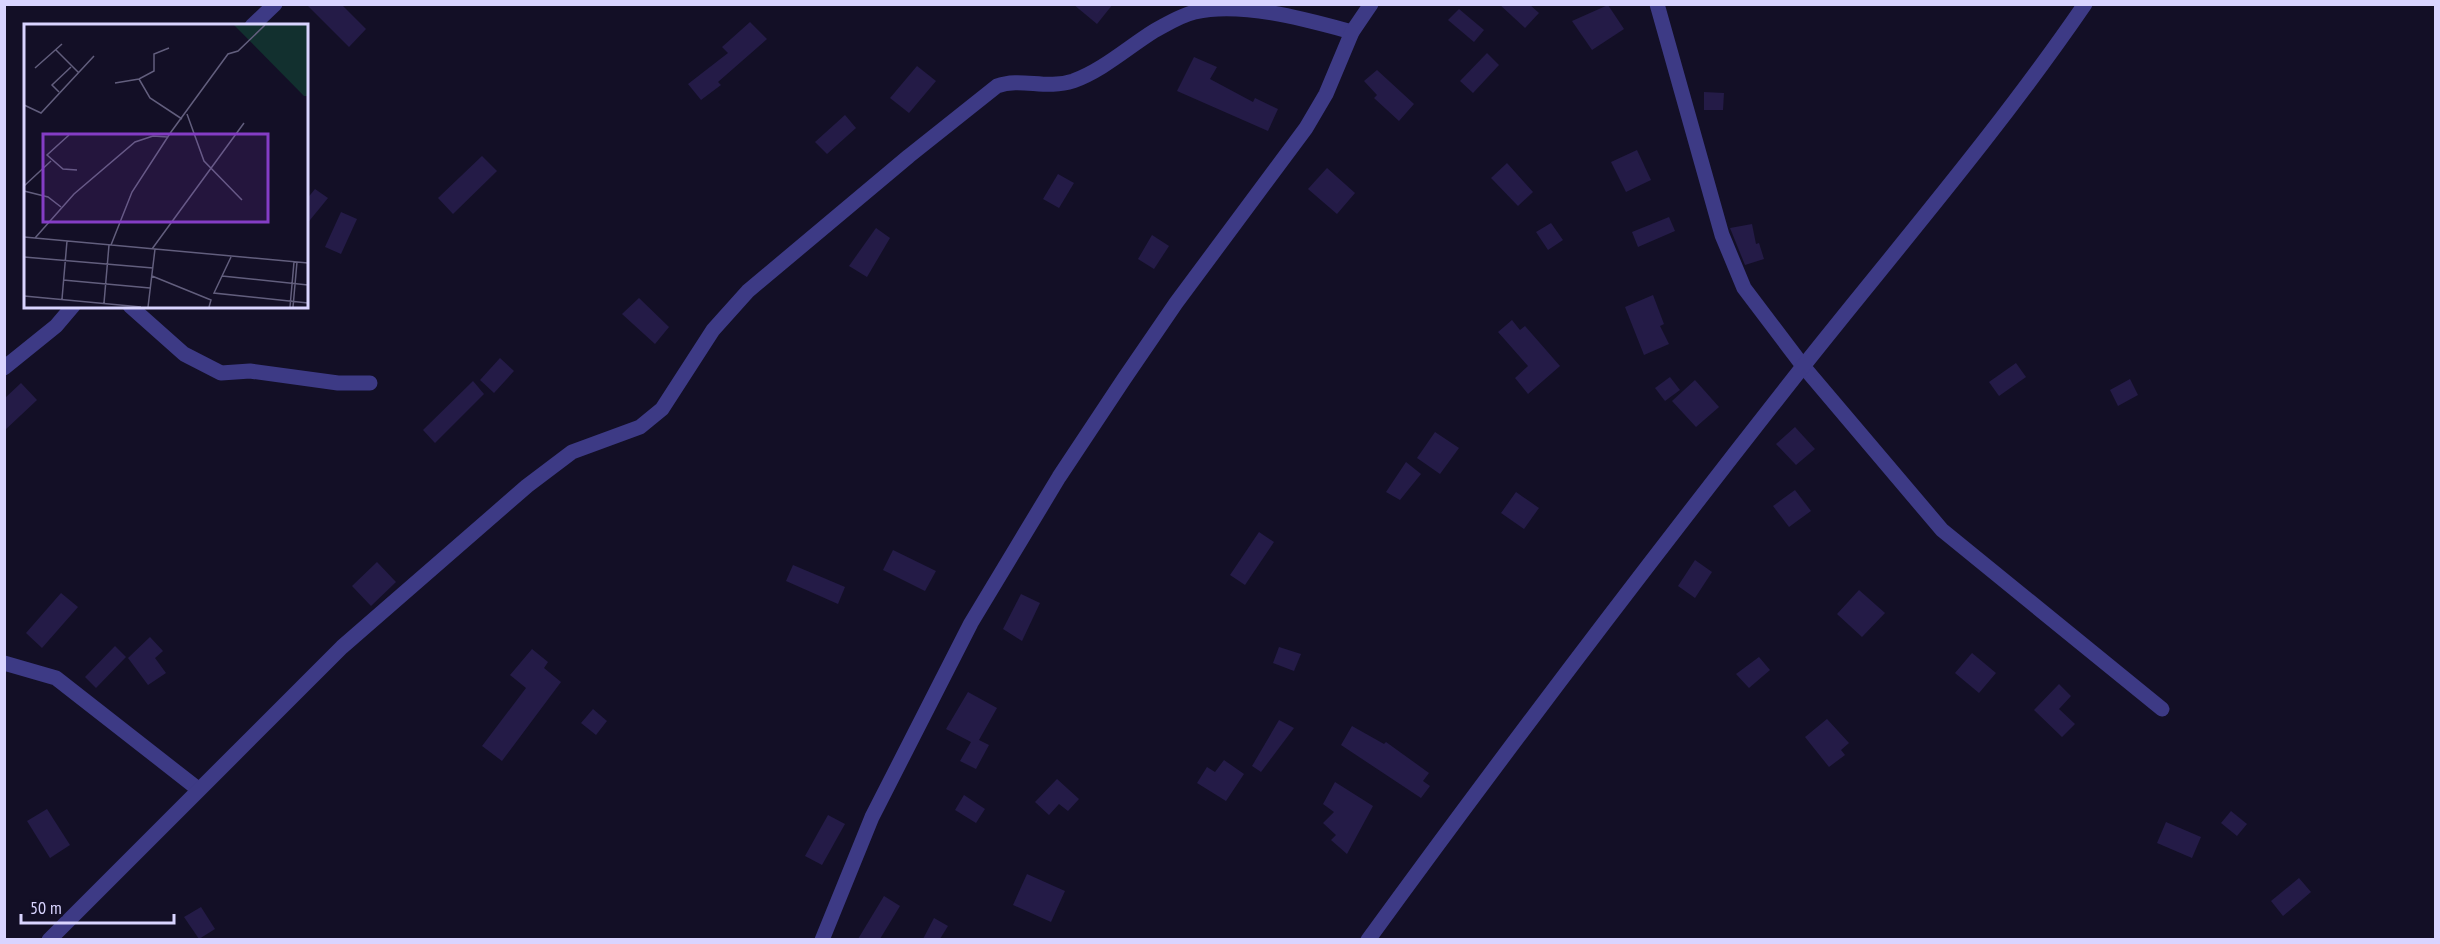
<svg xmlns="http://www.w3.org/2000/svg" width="2440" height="944" font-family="'PT Sans Narrow',sans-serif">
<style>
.building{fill:#241b47}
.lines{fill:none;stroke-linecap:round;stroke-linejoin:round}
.minor{stroke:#3d3a85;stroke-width:15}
.inset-road{fill:none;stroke:#625e7d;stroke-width:1.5}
.view{fill:#843dc5;fill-opacity:0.15;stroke:#843dc5;stroke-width:3}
.inset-edge{fill:none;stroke:#d9d4ff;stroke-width:3}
</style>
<rect width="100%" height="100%" fill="#130f26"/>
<g class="building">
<polygon points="306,4 341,4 366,29 349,47"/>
<polygon points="1073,4 1113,4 1097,24"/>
<polygon points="1499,4 1529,4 1539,13 1525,28"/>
<polygon points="1608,5 1624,29 1592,50 1572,21"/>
<polygon points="1459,9 1484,30 1474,42 1448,20"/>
<polygon points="750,22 767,39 718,82 721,85 701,100 688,84 728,53 722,47"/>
<polygon points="1487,53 1499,65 1473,93 1460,81"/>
<polygon points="1194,57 1217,67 1210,79 1253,102 1255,98 1278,109 1268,131 1177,91"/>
<polygon points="917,66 936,81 909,113 890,98"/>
<polygon points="1377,70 1414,104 1399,121 1374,98 1377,95 1364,81"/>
<polygon points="1704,92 1724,93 1723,110 1704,110"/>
<polygon points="845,115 856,128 827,154 815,142"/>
<polygon points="1637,150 1651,180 1626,192 1611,162"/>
<polygon points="482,156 497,171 453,214 438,198"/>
<polygon points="1507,163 1533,192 1518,206 1491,178"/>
<polygon points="1327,168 1355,193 1337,214 1308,189"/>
<polygon points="1058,174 1074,183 1059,208 1043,199"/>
<polygon points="315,189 328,198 306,225 306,200"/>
<polygon points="341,212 357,219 341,254 325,247"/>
<polygon points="1669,217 1675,231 1638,247 1632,232"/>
<polygon points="1551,223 1563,240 1548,250 1536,232"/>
<polygon points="1752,224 1756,244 1759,243 1764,259 1745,265 1730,228"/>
<polygon points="876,228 890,238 867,277 849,266"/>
<polygon points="1152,235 1169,246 1154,269 1138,259"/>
<polygon points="1653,295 1664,324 1660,326 1669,344 1644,355 1625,307"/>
<polygon points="639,298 669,327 655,344 622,314"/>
<polygon points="1512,320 1520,330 1525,326 1560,366 1528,394 1515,378 1528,366 1498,332"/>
<polygon points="500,358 514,371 494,393 480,380"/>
<polygon points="2016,363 2026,377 1999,396 1989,382"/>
<polygon points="1670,377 1680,390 1665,401 1655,388"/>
<polygon points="2130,379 2138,395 2118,406 2110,390"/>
<polygon points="1695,380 1719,407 1696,427 1672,401"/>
<polygon points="473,381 484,394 435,443 423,430"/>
<polygon points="21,383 37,400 4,431 4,399"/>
<polygon points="1795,427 1815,449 1796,465 1776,444"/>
<polygon points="1435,432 1459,448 1440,474 1417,458"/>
<polygon points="1406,462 1421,474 1400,500 1386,492"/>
<polygon points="1795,490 1811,511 1789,527 1773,506"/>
<polygon points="1516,492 1539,508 1524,529 1501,513"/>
<polygon points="1259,532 1274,542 1245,585 1230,575"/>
<polygon points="893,550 936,571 925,591 883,570"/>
<polygon points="1695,560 1712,572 1695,598 1678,586"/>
<polygon points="377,562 396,582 371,606 352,586"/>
<polygon points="793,565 845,587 838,604 786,581"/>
<polygon points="1859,590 1885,613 1862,637 1837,614"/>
<polygon points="61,593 78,607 42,648 26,633"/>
<polygon points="1021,594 1040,603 1022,641 1003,629"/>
<polygon points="150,637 163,651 155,658 166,673 148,685 128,658"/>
<polygon points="115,646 126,657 96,688 85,677"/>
<polygon points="1279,647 1301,654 1294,671 1273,663"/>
<polygon points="532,649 548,662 544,668 561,682 502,761 482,746 526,688 510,675"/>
<polygon points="1972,653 1996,673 1979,693 1955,673"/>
<polygon points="1759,657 1770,670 1749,688 1736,674"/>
<polygon points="2059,684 2071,696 2059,709 2075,724 2062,737 2034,710"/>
<polygon points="968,692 997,708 979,740 989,745 976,769 960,761 971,742 946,729"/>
<polygon points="593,709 607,721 596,735 581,723"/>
<polygon points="1827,719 1849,743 1841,750 1845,755 1829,767 1805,737"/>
<polygon points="1279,720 1294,728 1261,772 1252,766"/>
<polygon points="1352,726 1384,744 1386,742 1429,773 1423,781 1430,786 1421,798 1341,745"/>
<polygon points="1224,760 1244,774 1226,801 1197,783 1207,767 1215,772"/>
<polygon points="1057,779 1079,799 1068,811 1059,804 1049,815 1035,802"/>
<polygon points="1335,782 1373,806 1347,854 1331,840 1336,835 1323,823 1334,812 1323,804"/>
<polygon points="964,795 985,809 976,823 955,810"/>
<polygon points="47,809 70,845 50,858 27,821"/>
<polygon points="2231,811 2247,824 2237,836 2221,823"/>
<polygon points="828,815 845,824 822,865 805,856"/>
<polygon points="2166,822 2201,837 2192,858 2157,843"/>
<polygon points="1027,874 1065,891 1051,922 1013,905"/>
<polygon points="2299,878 2311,892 2283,916 2271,901"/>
<polygon points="884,896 900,906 880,939 858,939"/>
<polygon points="201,907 215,929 199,939 184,917"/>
<polygon points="934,918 948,926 940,939 923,939"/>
</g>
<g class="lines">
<g class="minor">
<polyline points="1657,4 1722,235 1744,288 1803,366 1942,530 2162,709"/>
<polyline points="252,26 275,4"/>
<polyline points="130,306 184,354 221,373 250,371 338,383 370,383"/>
<polyline points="4,368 56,326 73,306"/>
<polyline points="4,663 56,678 198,789"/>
<path d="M 49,940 L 342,647 L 527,486 L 572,452 L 640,427 L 662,409 L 713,330 L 748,291 L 909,156 L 997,86 C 1021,77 1046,90 1073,81 C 1103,70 1127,48 1154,31 C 1167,24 1181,15 1195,12 C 1241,1 1308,20 1352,32"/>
<polyline points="822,940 872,817 971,623 1059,477 1124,379 1176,303 1306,128 1326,94 1352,32 1371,4"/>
<path d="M 1368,940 C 1509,746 1653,557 1801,369 C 1897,248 1998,131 2085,4"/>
</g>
</g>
<g transform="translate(24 24)">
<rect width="284" height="284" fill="#130f26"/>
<path d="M 210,1 L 283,1 L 283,72 L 280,72 Z" fill="#12302f"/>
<path class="inset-road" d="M 32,26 L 55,49M 11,44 L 38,20M 115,55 L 126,74 L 158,95M 91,59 L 115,55 L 130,47 L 130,30 L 145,24M 35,68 L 28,61 L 47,43M 0,81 L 17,89 L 70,32M 163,90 L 180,137 L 218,176M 45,111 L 23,131 L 39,145 L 53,146M 0,162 L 27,137M 0,167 L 24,173 L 37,183M 0,213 L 284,239M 11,214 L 50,170 L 111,118 L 129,112 L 144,113M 87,221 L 108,168 L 147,108 L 204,30 L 214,27 L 241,1M 128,225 L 220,99M 0,233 L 129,244M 207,233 L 190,269 L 284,279M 128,252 L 187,276 L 185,283M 198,252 L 284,261M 39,256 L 126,264M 0,272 L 117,283M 38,275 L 43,217M 80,279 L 85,221M 124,283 L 131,225M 266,283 L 270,238M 269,283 L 273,238"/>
<path class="view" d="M 19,110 L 244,110 L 244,198 L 19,198 Z"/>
<rect width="284" height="284" class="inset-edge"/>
</g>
<rect width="2440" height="944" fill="none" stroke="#d9d4ff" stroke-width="12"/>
<path d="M21 914v9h153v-9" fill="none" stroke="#d9d4ff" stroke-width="3"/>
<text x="30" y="914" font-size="18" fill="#d9d4ff" stroke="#130f26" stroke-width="4.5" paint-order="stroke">50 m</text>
</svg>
